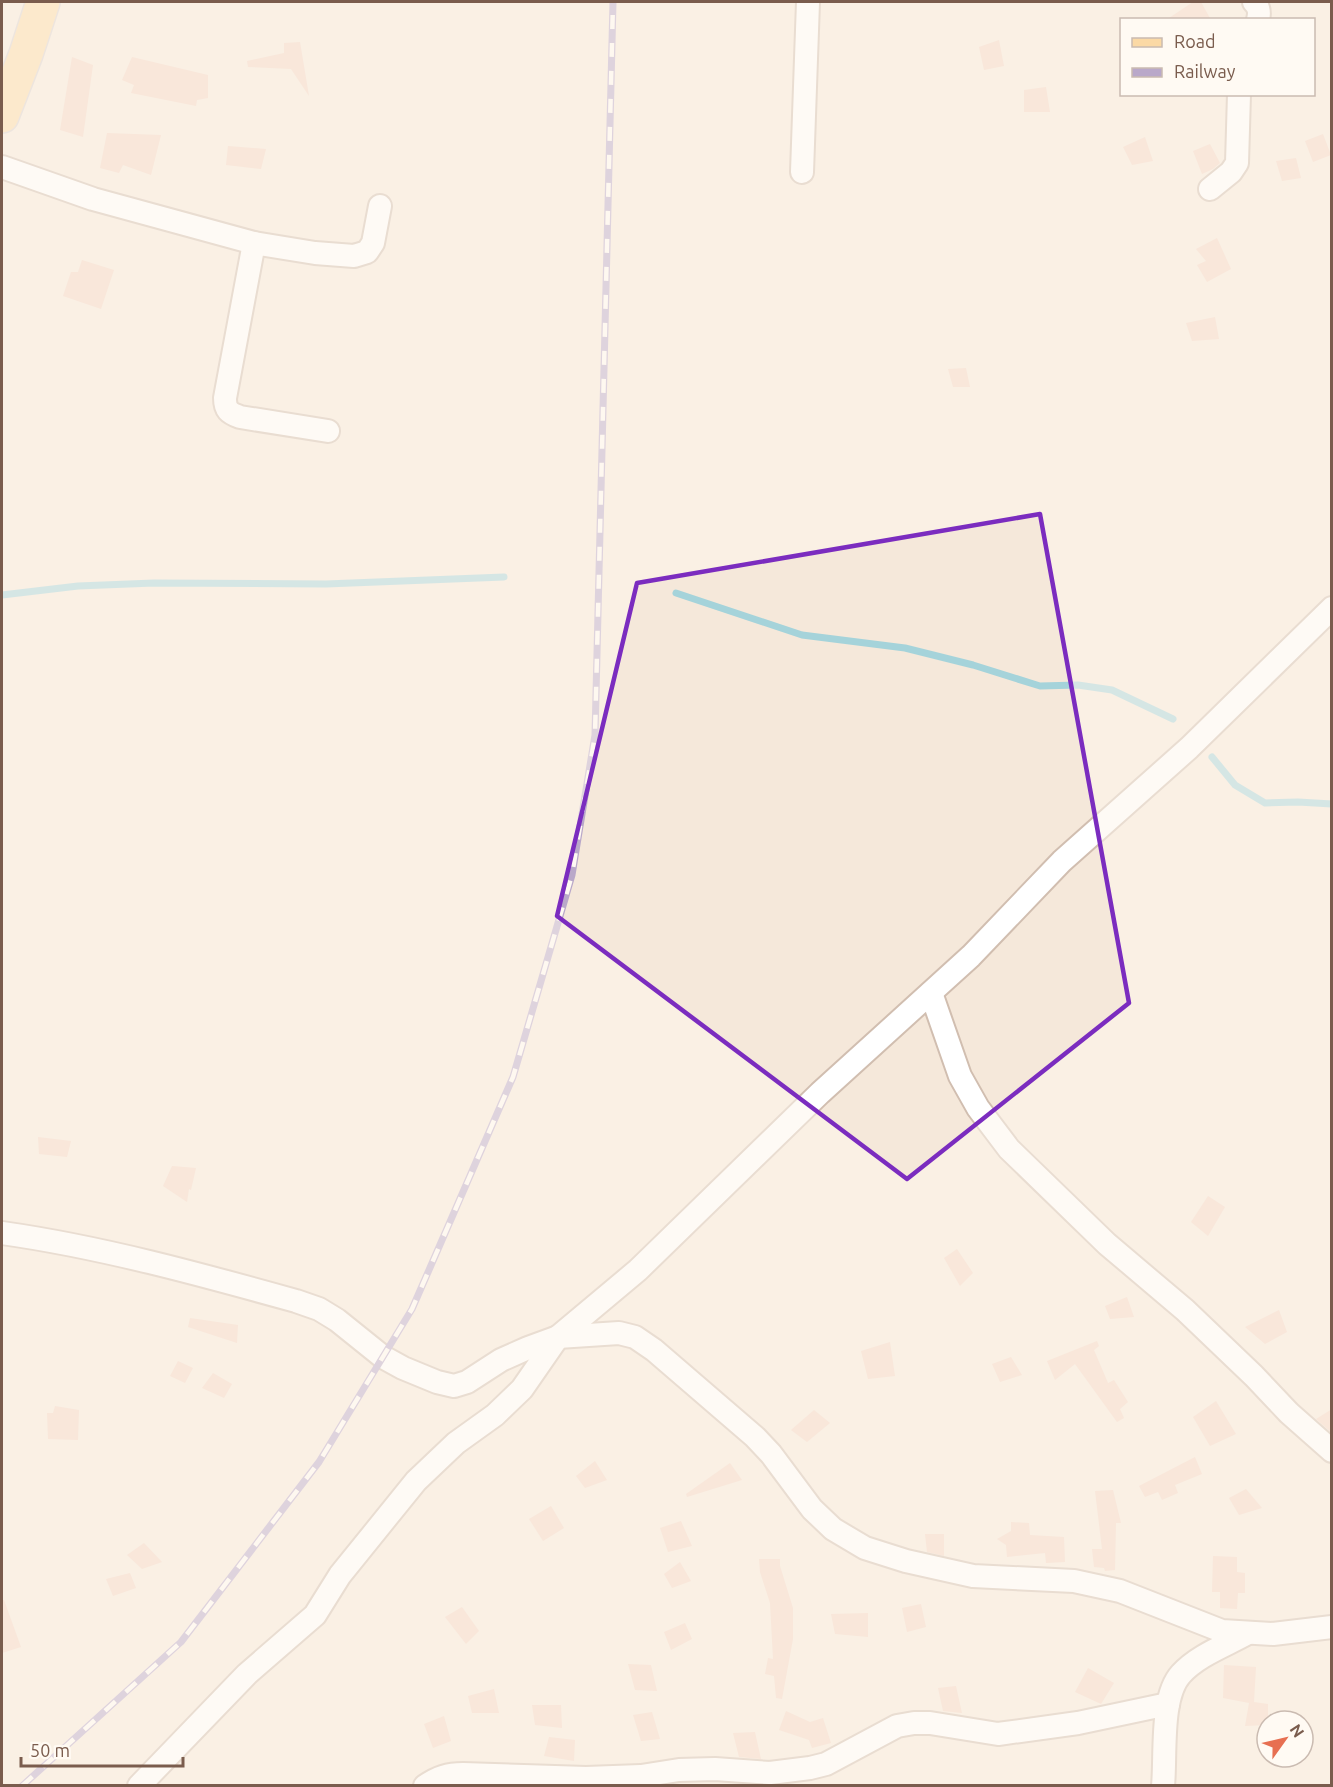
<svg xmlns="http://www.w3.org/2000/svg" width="1333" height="1787" font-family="Ubuntu,sans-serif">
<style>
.residential{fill:#f5e8da;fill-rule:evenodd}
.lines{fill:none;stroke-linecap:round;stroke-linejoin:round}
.stream{stroke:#a5d3da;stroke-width:7}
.building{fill:#f3d5c3}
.minor-casing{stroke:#d1beb0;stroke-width:26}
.primary-casing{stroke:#dad1cd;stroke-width:36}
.minor{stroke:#fff;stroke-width:22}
.primary{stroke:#fbd9a5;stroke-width:33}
.rail-casing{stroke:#b9a8c9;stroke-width:7}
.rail{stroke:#fffaf3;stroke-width:4.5;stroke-dasharray:14;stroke-linecap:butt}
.marked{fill:none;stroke:#7b2cbf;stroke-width:4.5;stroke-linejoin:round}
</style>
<rect width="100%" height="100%" fill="#fdf6ec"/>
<path class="residential" d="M 2,2 L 1331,2 L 1331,1785 L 2,1785 ZM 1122,20 L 1314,20 L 1314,94 L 1122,94 ZM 1267,1721 L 1303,1721 L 1303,1757 L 1267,1757 Z"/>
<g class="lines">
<g class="stream">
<polyline points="676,593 802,635 905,648 973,665 1040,686 1078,685 1112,690 1173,719"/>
<polyline points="2,595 78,586 154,583 326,584 504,577"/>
<polyline points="1212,757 1235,785 1265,803 1298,802 1332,804"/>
</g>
</g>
<g class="building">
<polygon points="1193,2 1201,2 1211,20 1166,20"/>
<polygon points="999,40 1004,66 984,70 979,47"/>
<polygon points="300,42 309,96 291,69 248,67 247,61 284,53 284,43"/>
<polygon points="72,57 93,65 83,137 60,130"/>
<polygon points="132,57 208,75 208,98 197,100 196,106 131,93 134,85 122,80"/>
<polygon points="1046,87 1050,112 1024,112 1024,90"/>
<polygon points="107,133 161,135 151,175 123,165 119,173 100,168"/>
<polygon points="1323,134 1331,155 1313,162 1305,141"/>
<polygon points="1145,137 1153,161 1132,165 1123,147"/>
<polygon points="1210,144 1220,163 1213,169 1202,174 1193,151"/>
<polygon points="228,146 266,149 261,169 226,165"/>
<polygon points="1296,158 1301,178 1282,181 1276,161"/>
<polygon points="1217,238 1231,269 1207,282 1197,265 1206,261 1196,249"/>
<polygon points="82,260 114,270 101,309 63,296 71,272 78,272"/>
<polygon points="1215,317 1219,339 1192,341 1186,323"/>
<polygon points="966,368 970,387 953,387 948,369"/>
<polygon points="38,1137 71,1141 67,1157 39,1154"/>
<polygon points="172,1166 196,1168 191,1190 189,1189 187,1202 163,1186"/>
<polygon points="1208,1196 1225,1207 1208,1236 1191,1222"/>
<polygon points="957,1249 973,1273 960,1286 944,1258"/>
<polygon points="1127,1297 1134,1317 1110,1319 1105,1306"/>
<polygon points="1279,1310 1287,1332 1265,1344 1245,1327"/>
<polygon points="190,1318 238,1325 237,1343 188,1327"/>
<polygon points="1097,1341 1099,1346 1094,1350 1108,1383 1114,1380 1128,1402 1120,1409 1124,1418 1117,1422 1075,1364 1055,1380 1047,1361"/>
<polygon points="890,1342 895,1376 868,1379 861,1351"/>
<polygon points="1011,1357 1022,1375 1000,1382 992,1364"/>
<polygon points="178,1361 193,1368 185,1383 170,1376"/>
<polygon points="213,1373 232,1384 224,1398 202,1388"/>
<polygon points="1216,1401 1236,1434 1210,1446 1193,1417"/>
<polygon points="55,1406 79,1410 78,1440 48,1439 47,1413 53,1413"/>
<polygon points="1332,1409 1332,1433 1316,1419"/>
<polygon points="814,1410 830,1423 807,1442 791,1430"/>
<polygon points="1195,1457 1202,1474 1175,1485 1178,1493 1162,1500 1158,1492 1145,1497 1139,1486"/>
<polygon points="595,1461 607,1480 585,1488 576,1476"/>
<polygon points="730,1463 742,1480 687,1497 686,1494"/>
<polygon points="1246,1489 1262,1508 1239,1515 1229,1498"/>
<polygon points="1113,1490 1121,1523 1116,1523 1115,1570 1105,1571 1104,1568 1094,1567 1092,1549 1102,1549 1095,1491"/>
<polygon points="551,1506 564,1528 543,1541 529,1519"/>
<polygon points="681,1521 692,1546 668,1552 660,1528"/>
<polygon points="1011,1522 1029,1523 1030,1535 1064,1537 1065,1562 1046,1563 1045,1553 1007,1557 1006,1545 997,1539 1011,1531"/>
<polygon points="925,1534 944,1534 944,1556 927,1552"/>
<polygon points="144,1543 162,1562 142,1569 127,1555"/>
<polygon points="1213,1556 1237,1557 1237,1572 1245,1573 1245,1593 1238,1593 1237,1609 1220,1608 1220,1592 1212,1592"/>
<polygon points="759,1559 780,1559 780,1566 793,1608 793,1639 782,1699 776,1698 774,1676 765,1674 768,1658 773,1659 770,1603 760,1572"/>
<polygon points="680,1562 691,1581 672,1588 664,1574"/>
<polygon points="130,1573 136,1588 113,1596 106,1579"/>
<polygon points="2,1600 4,1600 21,1647 2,1653"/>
<polygon points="921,1604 926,1627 907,1632 902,1608"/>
<polygon points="462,1607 479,1631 466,1644 445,1617"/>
<polygon points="868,1613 868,1637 835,1634 831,1614"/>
<polygon points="685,1623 692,1639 671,1650 664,1632"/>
<polygon points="628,1664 651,1665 657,1691 635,1690"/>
<polygon points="1224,1665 1256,1667 1254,1702 1268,1704 1268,1721 1267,1721 1267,1725 1245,1726 1249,1703 1223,1698"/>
<polygon points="1088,1668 1114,1683 1101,1704 1075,1692"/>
<polygon points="956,1686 962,1713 943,1711 938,1688"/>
<polygon points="494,1689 499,1713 472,1713 468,1696"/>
<polygon points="532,1705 561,1705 562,1728 535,1725"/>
<polygon points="786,1711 810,1722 823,1718 831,1743 812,1748 809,1740 779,1730"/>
<polygon points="652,1712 660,1739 641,1741 633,1715"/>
<polygon points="444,1716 451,1741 433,1748 424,1724"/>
<polygon points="755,1732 761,1759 739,1757 733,1733"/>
<polygon points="549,1737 575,1740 574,1761 544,1756"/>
</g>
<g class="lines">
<defs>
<g id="minor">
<path d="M 1254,2 C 1259,7 1260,12 1258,20"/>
<polyline points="2,167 93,199 254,243 315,253 354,256 367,252 373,243 380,206"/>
<polyline points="802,172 808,2"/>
<polyline points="1210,189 1231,172 1237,163 1239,94"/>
<path d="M 254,243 L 225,398 C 225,410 229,413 240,417 L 328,431"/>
<polyline points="931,993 960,1076 978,1108 1009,1149 1107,1244 1185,1310 1254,1376 1289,1413 1332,1451"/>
<path d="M 2,1233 C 101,1247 199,1274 296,1301 L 319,1309 L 337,1320 L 383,1357 L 403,1368 L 437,1382 L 454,1386 L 467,1382 L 501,1360 L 528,1348 L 558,1337 L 619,1333 L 635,1337 L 654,1350 L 755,1437 L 771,1454 L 812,1509 L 833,1529 L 865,1548 L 906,1561 L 973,1576 L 1074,1581 L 1120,1591 L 1222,1631 L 1273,1634 L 1332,1627"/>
<polyline points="139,1786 247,1674 315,1615 340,1575 416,1481 456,1443 495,1415 522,1389 558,1337 638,1270 820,1093 971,956 1062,861 1189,748 1332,608"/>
<path d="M 425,1786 C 438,1777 448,1774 463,1774 L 586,1778 L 641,1776 L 679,1770 L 715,1769 L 770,1773 L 810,1768 L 826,1764 L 897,1726 L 914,1723 L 930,1723 L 998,1734 L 1078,1723 L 1168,1704"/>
<path d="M 1163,1786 C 1166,1755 1160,1697 1181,1674 C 1198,1655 1227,1645 1248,1633"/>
</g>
<polyline id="primary" points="2,116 26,54 43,2"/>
</defs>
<use href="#minor" class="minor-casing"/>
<use href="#primary" class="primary-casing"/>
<use href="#minor" class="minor"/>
<use href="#primary" class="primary"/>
<defs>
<polyline id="rail" points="22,1786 181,1642 319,1462 412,1309 513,1077 572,875 595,735 613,2"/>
</defs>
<use href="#rail" class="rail-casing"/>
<use href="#rail" class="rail"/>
</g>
<path d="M0 0H1333V1787H0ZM 1040,514 L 1129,1003 L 907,1179 L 557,916 L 637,583 Z" fill="#fdf6ec" fill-opacity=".55" fill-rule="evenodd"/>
<path class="marked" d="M 1040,514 L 1129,1003 L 907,1179 L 557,916 L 637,583 Z"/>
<rect width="1333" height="1787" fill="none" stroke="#7a5c4d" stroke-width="6"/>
<rect x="1120" y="18" width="195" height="78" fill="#fffaf3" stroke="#cabbb1" stroke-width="1.5"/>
<rect x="1132" y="38" width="30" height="9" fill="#fbd9a5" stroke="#cabbb1" stroke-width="1.5"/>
<text x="1174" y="48" font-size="18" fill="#7a5c4d">Road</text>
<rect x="1132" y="68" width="30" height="9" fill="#b9a8c9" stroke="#cabbb1" stroke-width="1.5"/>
<text x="1174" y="78" font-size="18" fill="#7a5c4d">Railway</text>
<g transform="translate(1285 1739) rotate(56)"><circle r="28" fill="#fffaf3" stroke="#cabbb1" stroke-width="1.5"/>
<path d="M0-4.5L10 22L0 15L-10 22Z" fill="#e76f51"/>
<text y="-9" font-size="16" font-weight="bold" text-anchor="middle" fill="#7a5c4d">N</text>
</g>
<path d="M21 1757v9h162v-9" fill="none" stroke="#7a5c4d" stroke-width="3"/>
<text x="30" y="1757" font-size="18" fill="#7a5c4d" stroke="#fffaf3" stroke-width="4.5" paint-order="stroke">50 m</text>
</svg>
